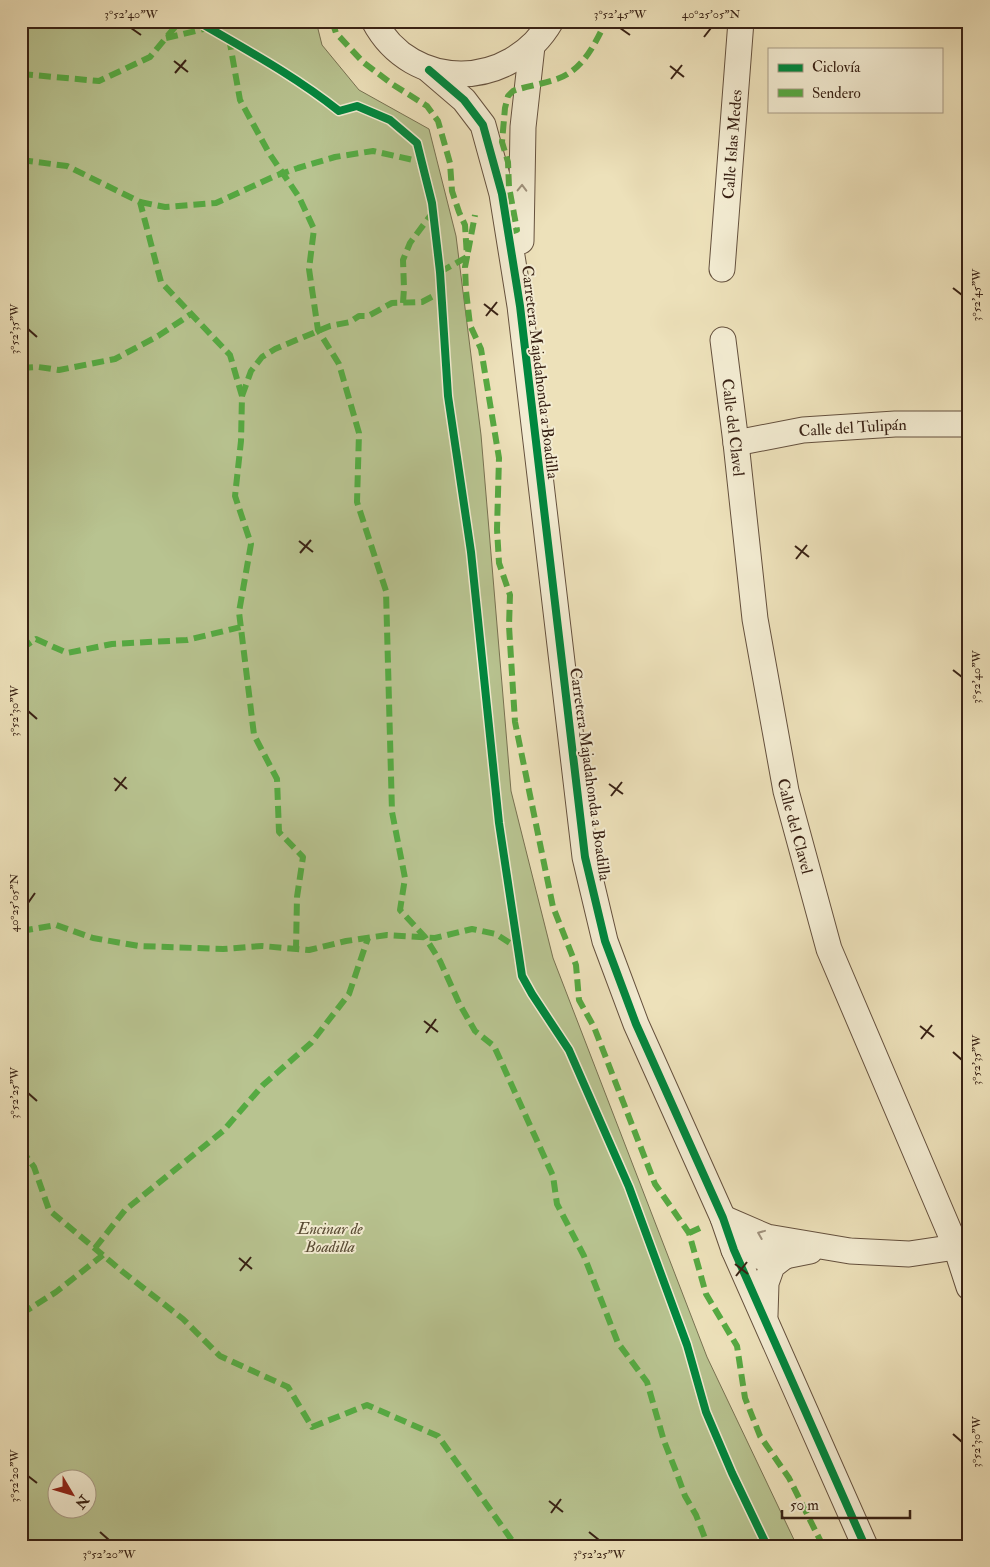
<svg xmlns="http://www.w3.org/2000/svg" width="990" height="1567" font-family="'IM FELL Double Pica',serif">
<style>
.green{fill:#b8c390;stroke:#787252;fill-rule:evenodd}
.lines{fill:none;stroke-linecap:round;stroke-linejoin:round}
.minor-casing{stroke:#65513e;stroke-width:27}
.minor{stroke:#f3ecd2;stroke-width:25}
.quiet{stroke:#55aa42;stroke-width:6;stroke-dasharray:12 6;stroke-linecap:butt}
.cycleway-casing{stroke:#f3ecd2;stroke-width:11}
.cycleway{stroke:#00873e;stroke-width:8}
.oneway{stroke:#9f917c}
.ticks{fill:none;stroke:#382114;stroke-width:2}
.labels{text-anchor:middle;stroke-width:4;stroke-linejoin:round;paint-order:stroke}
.street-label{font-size:16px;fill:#382114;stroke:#f3ecd2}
.park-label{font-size:16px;font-style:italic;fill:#584a33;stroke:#f3ecd2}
.neatline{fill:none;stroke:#382114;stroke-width:2}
.ticks-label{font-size:12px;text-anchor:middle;fill:#382114}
</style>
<rect width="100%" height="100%" fill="#ede1ba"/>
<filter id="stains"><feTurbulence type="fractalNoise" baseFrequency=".004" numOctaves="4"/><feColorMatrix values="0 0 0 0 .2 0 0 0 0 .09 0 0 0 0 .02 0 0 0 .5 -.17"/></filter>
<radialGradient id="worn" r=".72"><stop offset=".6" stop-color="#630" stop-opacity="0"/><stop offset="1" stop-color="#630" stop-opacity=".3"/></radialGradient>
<path class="green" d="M 21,21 L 316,21 L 322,45 L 359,90 L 429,129 L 456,236 L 481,435 L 511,791 L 553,958 L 707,1357 L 797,1546 L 21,1546 ZM 58,1480 L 88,1480 L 88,1510 L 58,1510 Z"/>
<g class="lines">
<defs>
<g id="minor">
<path d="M 374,21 C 412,93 511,90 551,21"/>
<polyline points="429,70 464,100 483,125 502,194 520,306 585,857 605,941 636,1024 723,1218 734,1250 865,1546"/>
<polyline points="521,241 523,127 532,46"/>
<path id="s1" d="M 722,269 L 741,21"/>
<path id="s2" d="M 723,340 L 736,443 L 755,619 L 786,791 L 829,949 L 956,1247 L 969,1287"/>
<path id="s3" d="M 736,443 L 803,430 L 895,424 L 969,424"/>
<polyline points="723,1218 767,1237 850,1251 909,1254 956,1247 969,1241"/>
<polyline points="734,1250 761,1257 785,1256 810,1251"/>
<polyline points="765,1315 766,1283 772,1266 785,1256"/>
</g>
</defs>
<use href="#minor" class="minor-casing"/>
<use href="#minor" class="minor"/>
<g class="quiet">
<polyline points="332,21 336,33 363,62 392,84 427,106 438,121 450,163 452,191 459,212 465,225 467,257 465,267 466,291 470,325 481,349 499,458 497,529 499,563 510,595 509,626 515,722 553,907 576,965 579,1000 594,1027 655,1184 689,1233 706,1294 737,1346 745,1398 760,1436 789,1478 823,1546"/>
<polyline points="166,38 208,28"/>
<polyline points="229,38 240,100 269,153 299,197 314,229 309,269 318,330 339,364 359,433 357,502 386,591 392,812 405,878 400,910 425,937 440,961 460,1005 475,1031 494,1046 553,1176 557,1204 584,1256 618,1343 647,1382 664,1441 677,1474 685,1496 696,1515 708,1546"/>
<polyline points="21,74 99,81 150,57 180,21"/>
<polyline points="21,160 67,166 140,202 161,282 230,355 242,396 241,441 235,496 251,544 239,612 254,735 277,779 279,832 303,857 297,897 296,949"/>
<polyline points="140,202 165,207 216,203 275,176 298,168 335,157 373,151 422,162"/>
<path d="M 508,233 L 517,230 L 509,187 L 508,162 L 502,142 L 505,108 L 508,96 L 513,91 C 527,86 543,84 557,79 C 583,70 595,44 606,21"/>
<polyline points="440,272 467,257 475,215"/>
<polyline points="403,303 404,288 403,260 410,243 433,212"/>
<polyline points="21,368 38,367 59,370 115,359 158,336 191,314"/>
<polyline points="242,396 251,371 262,357 275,349 330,326 350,322 359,316 368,316 392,303 422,302 441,292"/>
<polyline points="21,649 36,639 67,653 112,644 187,640 241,627"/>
<polyline points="21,931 56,925 93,938 139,946 223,949 262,946 309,950 346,941 387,935 435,938 472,929 496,934 519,949"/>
<polyline points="21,1149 34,1167 49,1210 123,1272 183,1319 220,1356 288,1387 312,1427 367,1405 438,1436 516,1546"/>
<polyline points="689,1233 704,1226"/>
<polyline points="95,1248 125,1210 223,1131 263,1085 311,1043 349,994 368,938"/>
<polyline points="21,1314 56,1292 103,1255"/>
</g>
<defs>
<g id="cycleway">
<path d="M 197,21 C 245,49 295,76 339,111 L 357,106 L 390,120 L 417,143 L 432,203 L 440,272 L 448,396 L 471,552 L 499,823 L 522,976 L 532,994 L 569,1050 L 629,1187 L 687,1345 L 706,1412 L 732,1473 L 767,1546"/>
<polyline points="429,70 464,100 483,125 502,194 520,306 585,857 605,941 636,1024 723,1218 734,1250 865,1546"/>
</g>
</defs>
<use href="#cycleway" class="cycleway-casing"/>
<use href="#cycleway" class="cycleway"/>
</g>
<defs><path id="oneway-chevron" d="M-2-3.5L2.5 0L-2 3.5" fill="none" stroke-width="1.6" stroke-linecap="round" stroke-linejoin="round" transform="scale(1.25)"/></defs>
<g class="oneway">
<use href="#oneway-chevron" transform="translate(522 188) rotate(-89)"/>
<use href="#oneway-chevron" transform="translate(761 1234) rotate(-158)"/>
</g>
<path class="ticks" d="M 131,28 L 141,35M 620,28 L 630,35M 704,37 L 711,28M 174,61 L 188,72M 670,66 L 684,77M 175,73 L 186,60M 671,79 L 682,65M 953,288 L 962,295M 484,304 L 498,315M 486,316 L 497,302M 28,329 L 37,337M 299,541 L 313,552M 795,546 L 809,557M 300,553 L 311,540M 796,559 L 807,545M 953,670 L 962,677M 28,711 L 37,719M 114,778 L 127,789M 609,784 L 623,794M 115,791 L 126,777M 611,796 L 622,782M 28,903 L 35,893M 424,1021 L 438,1032M 920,1026 L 934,1037M 426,1033 L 436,1019M 921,1039 L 932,1025M 953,1052 L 962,1060M 28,1093 L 37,1101M 239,1258 L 252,1269M 735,1264 L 748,1274M 240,1271 L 251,1257M 736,1276 L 747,1262M 953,1434 L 962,1442M 28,1476 L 37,1483M 549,1501 L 563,1512M 551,1513 L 561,1499M 100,1532 L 109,1540M 589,1532 L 599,1540"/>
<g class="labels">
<g class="street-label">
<text dy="6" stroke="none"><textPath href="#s1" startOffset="125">Calle Islas Medes</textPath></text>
<text transform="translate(541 372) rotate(83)" y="6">Carretera Majadahonda a Boadilla</text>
<text dy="6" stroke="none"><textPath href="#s2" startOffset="88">Calle del Clavel</textPath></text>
<text dy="6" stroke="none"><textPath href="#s3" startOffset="118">Calle del Tulipán</textPath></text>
<text transform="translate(591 774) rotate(82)" y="6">Carretera Majadahonda a Boadilla</text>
<text dy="6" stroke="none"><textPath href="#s2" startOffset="492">Calle del Clavel</textPath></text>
</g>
<g class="park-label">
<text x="330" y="1234">Encinar de<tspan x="330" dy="18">Boadilla</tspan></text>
</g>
</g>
<rect width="990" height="1567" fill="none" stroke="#ede1ba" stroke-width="55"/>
<rect x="768" y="48" width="175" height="65" fill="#f3ecd2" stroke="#a89b86"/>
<rect x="778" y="64" width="25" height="8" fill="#00873e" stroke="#a89b86"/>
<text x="812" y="72" font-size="15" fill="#382114">Ciclovía</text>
<rect x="778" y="89" width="25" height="8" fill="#55aa42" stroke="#a89b86"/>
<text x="812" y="98" font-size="15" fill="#382114">Sendero</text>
<g transform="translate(72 1494) rotate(128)"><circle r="24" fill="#f3ecd2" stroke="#a89b86"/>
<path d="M0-4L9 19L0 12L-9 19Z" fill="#8f2418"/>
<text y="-8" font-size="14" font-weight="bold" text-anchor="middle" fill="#382114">N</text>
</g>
<path d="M782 1510v8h128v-8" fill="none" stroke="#382114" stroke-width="2.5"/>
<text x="790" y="1510" font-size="15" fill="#382114" stroke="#f3ecd2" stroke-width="4" paint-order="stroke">50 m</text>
<rect x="28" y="28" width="934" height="1512" class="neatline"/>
<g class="ticks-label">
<text x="131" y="18">3°52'40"W</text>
<text x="620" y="18">3°52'45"W</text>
<text x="711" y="18">40°25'05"N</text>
<text transform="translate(976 295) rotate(-90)" y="4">3°52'45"W</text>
<text transform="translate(14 329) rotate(-90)" y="4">3°52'35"W</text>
<text transform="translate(976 677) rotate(-90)" y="4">3°52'40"W</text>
<text transform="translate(14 711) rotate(-90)" y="4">3°52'30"W</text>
<text transform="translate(14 903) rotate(-90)" y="4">40°25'05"N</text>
<text transform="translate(976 1060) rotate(-90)" y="4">3°52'35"W</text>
<text transform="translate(14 1093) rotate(-90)" y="4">3°52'25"W</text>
<text transform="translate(976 1442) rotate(-90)" y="4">3°52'30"W</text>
<text transform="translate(14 1476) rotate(-90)" y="4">3°52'20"W</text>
<text x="109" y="1558">3°52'20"W</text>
<text x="599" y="1558">3°52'25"W</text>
</g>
<rect width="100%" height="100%" filter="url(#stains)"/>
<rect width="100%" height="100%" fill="url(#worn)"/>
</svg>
